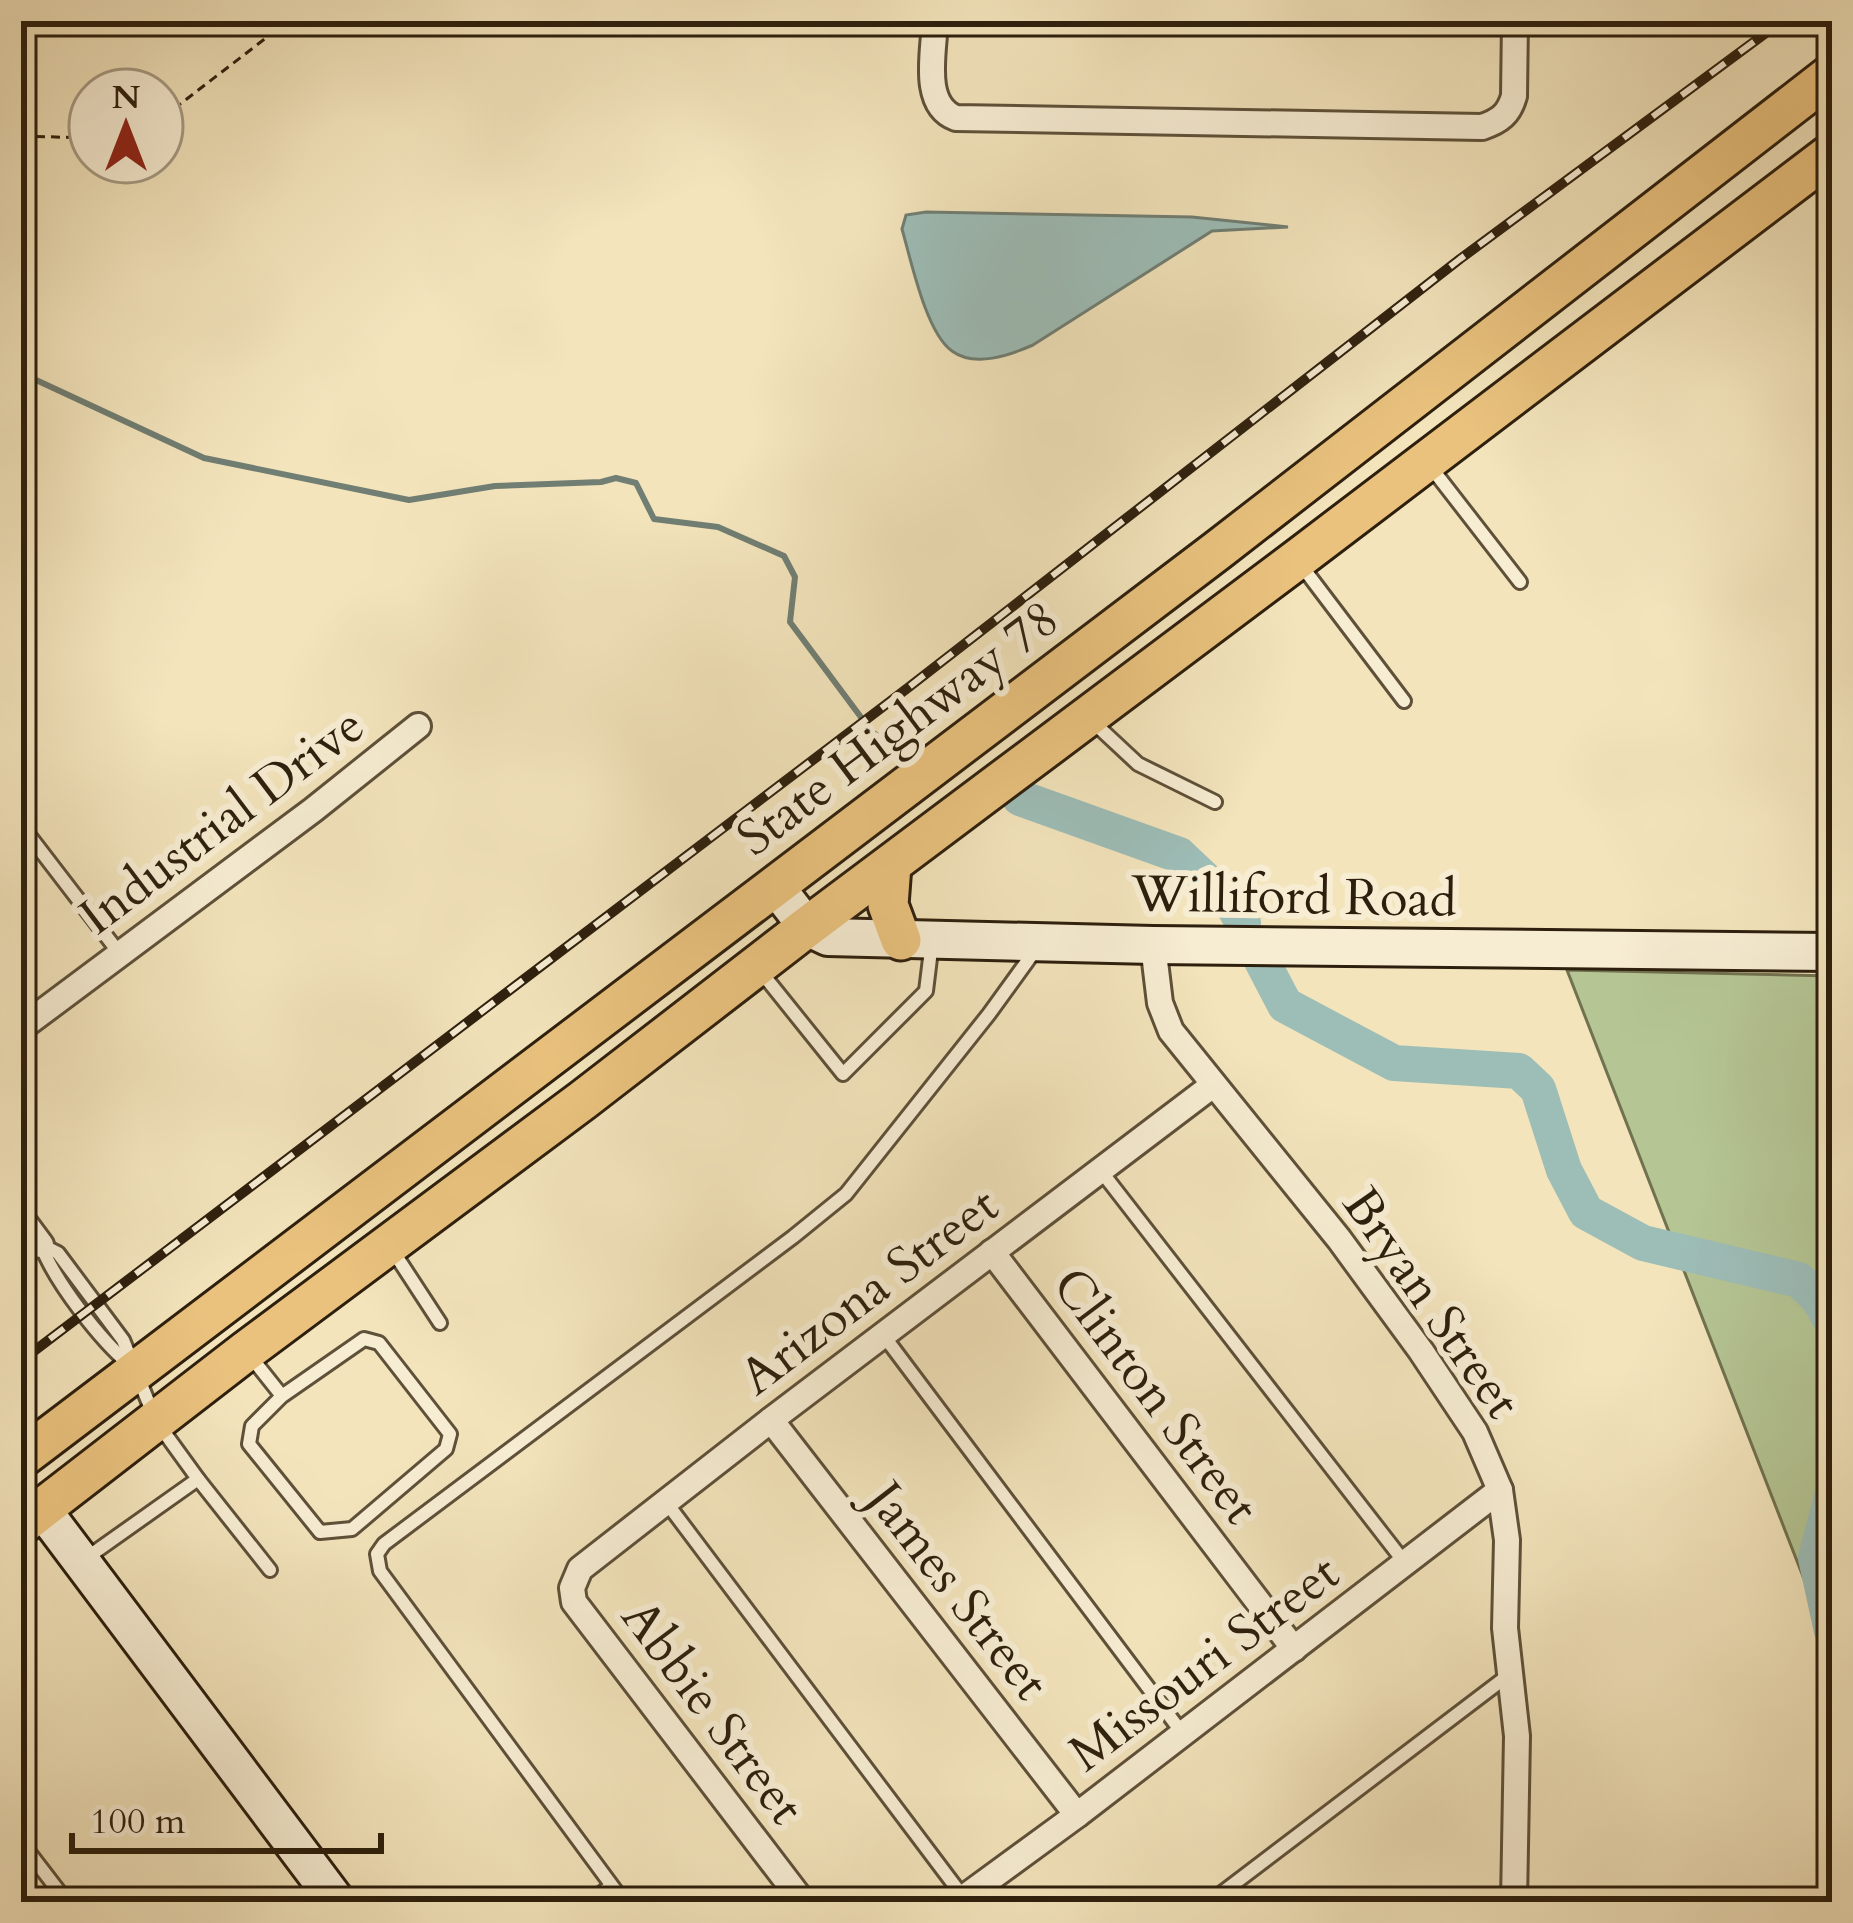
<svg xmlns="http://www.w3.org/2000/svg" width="1853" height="1923" font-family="Cardo,serif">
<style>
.green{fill:#b5c594;stroke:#717250;stroke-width:3}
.water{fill:#9dbdb7;stroke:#707e73;stroke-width:3}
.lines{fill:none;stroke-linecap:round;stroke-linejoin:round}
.stream{stroke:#707e73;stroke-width:6}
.river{stroke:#9dbdb7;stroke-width:36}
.lane-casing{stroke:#5e5039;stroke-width:18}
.street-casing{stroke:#5e5039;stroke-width:30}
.secondary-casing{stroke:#2d1f0d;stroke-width:42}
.primary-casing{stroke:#2d1f0d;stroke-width:45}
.path{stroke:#2d1f0d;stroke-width:3;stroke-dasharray:9 6;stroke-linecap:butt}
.lane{stroke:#f7edd3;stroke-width:12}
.street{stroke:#f7edd3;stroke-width:24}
.secondary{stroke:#f7edd3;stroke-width:36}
.primary{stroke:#eac27e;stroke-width:39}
.rail-casing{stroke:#2d1f0d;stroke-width:10}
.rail{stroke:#f7edd3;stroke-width:6;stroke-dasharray:18;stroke-linecap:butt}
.labels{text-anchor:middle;stroke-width:12;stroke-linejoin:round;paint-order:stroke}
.street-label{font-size:51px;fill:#2d1f0d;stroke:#f7edd3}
</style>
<rect width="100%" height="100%" fill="#f3e4bc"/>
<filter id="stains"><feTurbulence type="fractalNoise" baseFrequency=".00167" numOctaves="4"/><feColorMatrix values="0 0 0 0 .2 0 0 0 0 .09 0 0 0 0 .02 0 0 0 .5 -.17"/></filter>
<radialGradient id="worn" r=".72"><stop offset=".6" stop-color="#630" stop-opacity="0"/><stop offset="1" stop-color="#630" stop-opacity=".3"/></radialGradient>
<polygon class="green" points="1567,970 1832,976 1832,1651"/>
<path class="water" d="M 926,212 L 1192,217 L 1288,227 L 1212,231 L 1033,345 C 1010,355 975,368 952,351 C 926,333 911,260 902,229 L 906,215 Z"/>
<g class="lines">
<polyline class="stream" points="21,373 204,458 409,500 495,486 601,482 616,478 636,483 654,519 718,527 784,556 795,577 790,622 872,732 905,755"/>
<g class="river">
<polyline points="1020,798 1179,855 1234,907 1243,923"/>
<polyline points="1261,959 1285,1005 1394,1063 1519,1071 1538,1089 1564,1170 1586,1212 1643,1243 1799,1280 1818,1298 1832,1322"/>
<polyline points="1832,1496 1816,1558 1832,1631"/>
</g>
<defs>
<g id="lane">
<polyline points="1430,466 1520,582"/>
<polyline points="1301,565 1404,701"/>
<polyline points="1093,722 1138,764 1215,802"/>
<polyline points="21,825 120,954"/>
<polyline points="761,972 843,1074 926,991 932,942"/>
<polyline points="1101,1171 1405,1563"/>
<path d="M 41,1245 C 55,1282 100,1340 131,1366"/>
<polyline points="42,1245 58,1253 123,1340 156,1421 198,1479 85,1559"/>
<polyline points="393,1251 440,1323"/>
<polyline points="884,1336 1183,1734"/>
<polyline points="251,1357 282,1396 364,1339 379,1343 450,1434 446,1449 352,1529 320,1532 249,1444 252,1426 282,1396"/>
<polyline points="198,1479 270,1570"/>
<polyline points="666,1502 964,1898"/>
<polyline points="21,1842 67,1902"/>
<polyline points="590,1902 611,1886"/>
<polyline points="624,1902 380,1571 377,1554 384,1544 793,1237 846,1194 989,1014 1036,949"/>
<polyline points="1210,1902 1510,1674"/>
</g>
<g id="street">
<path d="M 935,21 C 934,51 921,105 956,118 L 1482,127 C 1500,121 1509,114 1514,96 L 1515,21"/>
<polyline points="1153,945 1160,1003 1171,1031 1339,1239 1421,1351 1475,1432 1500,1490 1507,1540 1505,1628 1517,1736 1514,1902"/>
<polyline points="21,1028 313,810 418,726"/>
<polyline points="21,1218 41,1245"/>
<polyline points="992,1252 1294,1649"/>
<polyline points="771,1420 1077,1815"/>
<polyline points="803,1902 574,1602 572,1588 580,1569 771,1420 1213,1085"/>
<polyline points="958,1902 1077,1815 1500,1490"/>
</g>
<g id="secondary">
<polyline points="776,887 807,927 828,937 1153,945 1832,952"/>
<polyline points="42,1509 337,1902"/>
</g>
<g id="primary">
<polyline points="891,865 888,905 901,940"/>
<polyline points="21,1458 1218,550 1832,74"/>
<polyline points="21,1525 246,1351 583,1100 807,927 1303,555 1832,153"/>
</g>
</defs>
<use href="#lane" class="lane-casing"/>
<use href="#street" class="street-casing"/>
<use href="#secondary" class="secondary-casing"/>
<use href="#primary" class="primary-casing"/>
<g class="path">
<polyline points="162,118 288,21"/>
<polyline points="21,136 90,138"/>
</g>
<use href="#lane" class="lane"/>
<use href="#street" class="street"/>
<use href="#secondary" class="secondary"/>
<use href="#primary" class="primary"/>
<defs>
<polyline id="rail" points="21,1361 909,687 1460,259 1782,21"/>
</defs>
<use href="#rail" class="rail-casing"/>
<use href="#rail" class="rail"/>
</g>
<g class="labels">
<g class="street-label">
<text transform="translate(897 727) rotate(-37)" y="18">State Highway 78</text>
<text transform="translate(221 820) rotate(-37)" y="18">Industrial Drive</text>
<text transform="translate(1294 895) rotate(1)" y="18">Williford Road</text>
<text transform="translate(868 1290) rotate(-37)" y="18">Arizona Street</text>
<text transform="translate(1433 1302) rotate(55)" y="18">Bryan Street</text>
<text transform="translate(1157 1395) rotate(53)" y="18">Clinton Street</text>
<text transform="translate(959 1590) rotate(52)" y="18">James Street</text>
<text transform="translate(1203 1662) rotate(-37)" y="18">Missouri Street</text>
<text transform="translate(714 1711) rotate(53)" y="18">Abbie Street</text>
</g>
</g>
<rect width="1853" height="1923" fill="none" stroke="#f3e4bc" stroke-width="72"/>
<rect x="24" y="24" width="1805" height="1875" fill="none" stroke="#2d1f0d" stroke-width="6"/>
<rect x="36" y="36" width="1781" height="1851" fill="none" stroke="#2d1f0d" stroke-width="3"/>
<g transform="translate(126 126)"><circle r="57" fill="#f7edd3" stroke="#a69b84" stroke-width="3"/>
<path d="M0-9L21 45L0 30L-21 45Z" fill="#8f2418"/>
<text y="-18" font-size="33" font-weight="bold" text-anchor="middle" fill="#2d1f0d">N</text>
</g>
<path d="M72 1833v18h309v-18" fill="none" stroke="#2d1f0d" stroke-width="6"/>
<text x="90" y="1833" font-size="36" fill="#2d1f0d" stroke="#f7edd3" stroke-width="9" paint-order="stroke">100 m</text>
<rect width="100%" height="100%" filter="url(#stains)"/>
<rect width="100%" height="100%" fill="url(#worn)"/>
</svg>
